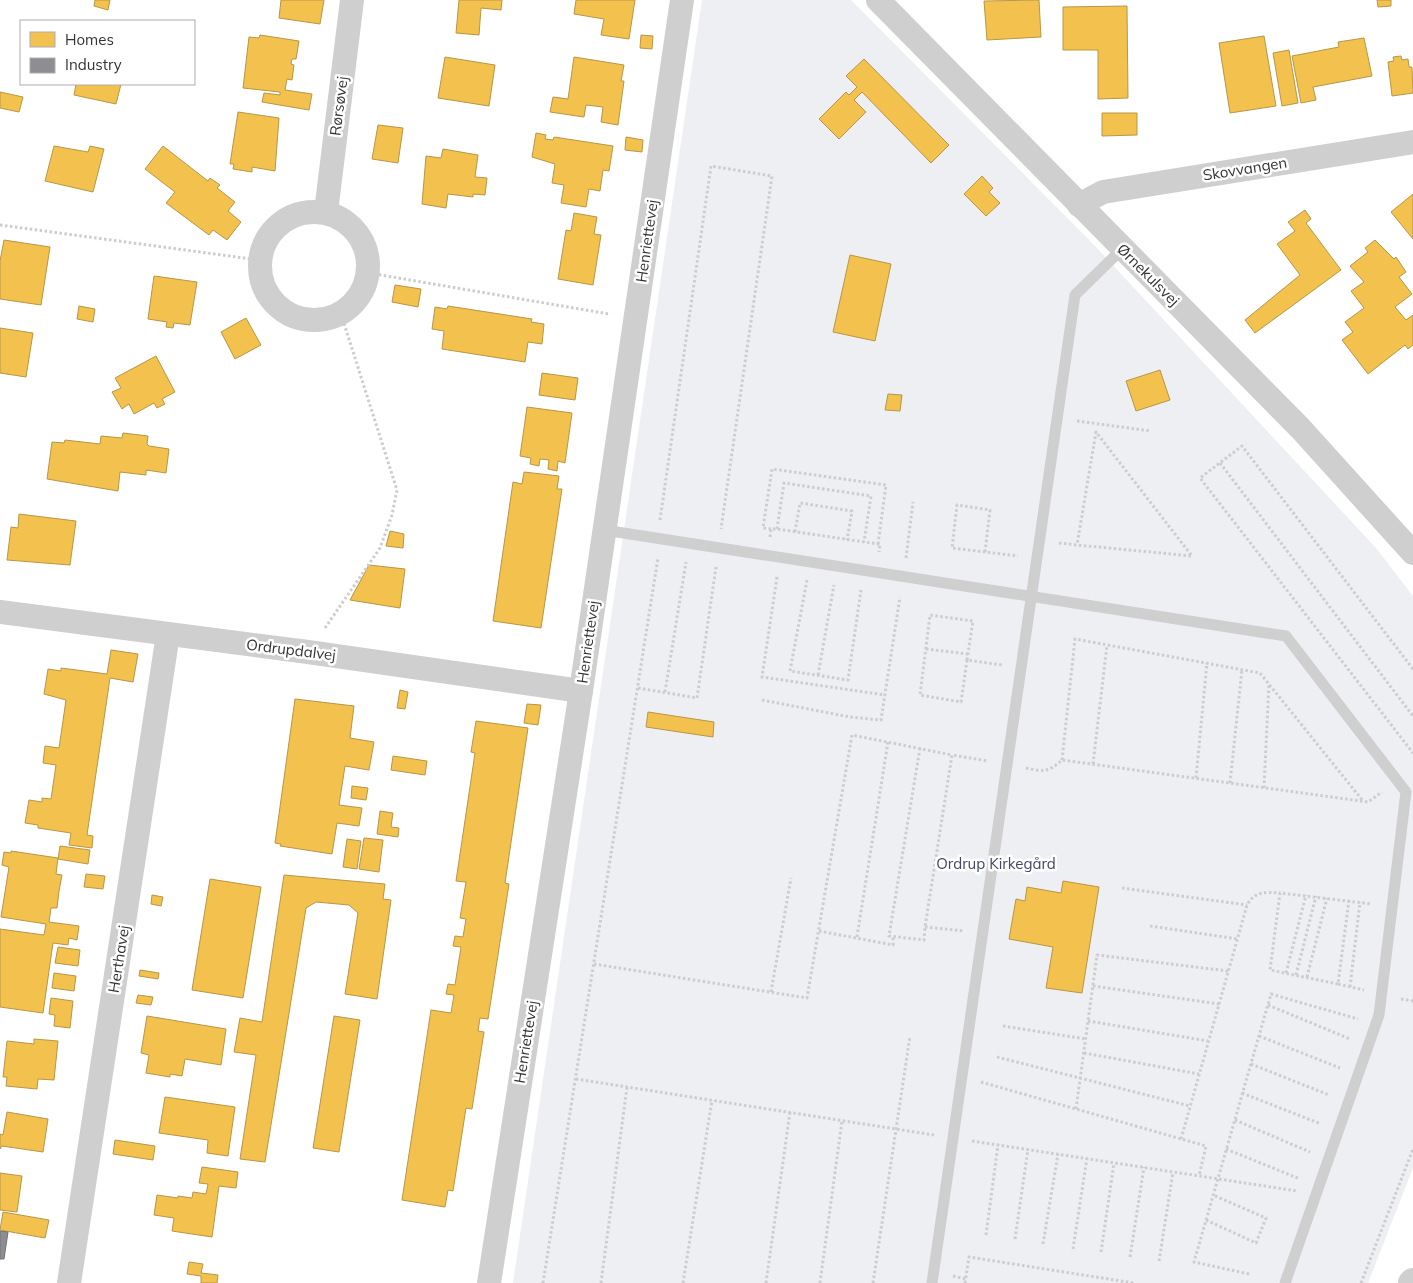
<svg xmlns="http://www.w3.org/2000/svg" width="1413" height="1283" font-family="Mulish,sans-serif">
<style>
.green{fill:#eeeff3}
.homes{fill:#f2c14e;stroke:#b99646}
.industry{fill:#8d8d92;stroke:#727276}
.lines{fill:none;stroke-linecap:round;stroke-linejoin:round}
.path{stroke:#cdcdcd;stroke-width:3;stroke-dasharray:2.5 2.5;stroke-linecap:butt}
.service{stroke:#cfcfcf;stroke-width:11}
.minor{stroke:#cfcfcf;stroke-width:24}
.tertiary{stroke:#cfcfcf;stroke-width:28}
.labels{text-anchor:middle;stroke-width:5;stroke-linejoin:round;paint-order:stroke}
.street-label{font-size:15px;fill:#333;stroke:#fff}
.park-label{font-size:15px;fill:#45476a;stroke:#fff}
</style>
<rect width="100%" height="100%" fill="#fff"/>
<polygon class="green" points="702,0 851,0 1096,247 1376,548 1413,596 1413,1168 1368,1283 513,1283"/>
<g class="homes">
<polygon points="95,0 110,0 108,10 94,6"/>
<polygon points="281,0 324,0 320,24 279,18"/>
<polygon points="459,0 502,0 501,10 481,8 479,35 456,33"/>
<polygon points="576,0 635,0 629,39 601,35 604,19 574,14"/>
<polygon points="1039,0 1041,37 987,40 984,1"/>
<polygon points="1377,0 1391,0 1391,6 1378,7"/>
<polygon points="1127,6 1128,98 1098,99 1098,50 1063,50 1063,7"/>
<polygon points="260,35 299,41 296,59 292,59 291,64 294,65 292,80 287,79 285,90 312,94 309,110 262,102 264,93 280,95 280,92 243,88 249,37 259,38"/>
<polygon points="641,35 653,36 652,49 640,48"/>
<polygon points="1264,36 1276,106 1230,113 1219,43"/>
<polygon points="1364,38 1372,76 1313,87 1316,100 1301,103 1292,56 1339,47 1338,42"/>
<polygon points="1289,50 1298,103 1282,106 1273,53"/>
<polygon points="1401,56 1402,60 1408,59 1409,67 1412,67 1413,93 1392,96 1388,62 1394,61 1393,57"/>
<polygon points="445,57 495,65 489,106 438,98"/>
<polygon points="574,57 624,65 621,81 624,81 618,125 601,122 603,107 586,105 584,117 550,112 553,97 568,99"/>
<polygon points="864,59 949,145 931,163 862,92 854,100 866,112 839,139 819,119 846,92 849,95 857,87 846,76"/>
<polygon points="76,84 121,84 116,104 74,95"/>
<polygon points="0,92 23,97 19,112 0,108"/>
<polygon points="238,112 279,118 275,171 252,167 252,172 233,169 234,164 230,164"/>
<polygon points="1102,113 1137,113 1137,135 1102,136"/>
<polygon points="378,125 403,128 398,163 372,159"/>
<polygon points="536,133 546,135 545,139 553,140 554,137 613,146 609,171 603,170 600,191 589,189 586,207 561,203 564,185 552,183 555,164 532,157"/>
<polygon points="626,137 643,140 642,152 625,150"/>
<polygon points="54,146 88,152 90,146 104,149 93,192 45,181"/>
<polygon points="163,146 208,181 210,178 220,185 217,188 235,202 228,211 241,222 227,240 213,230 209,235 166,203 175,192 145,169"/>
<polygon points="443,149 478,155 475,177 487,178 485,195 473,194 473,197 448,194 446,208 422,204 426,156 441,158"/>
<polygon points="982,176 993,188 989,192 1000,203 986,216 964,194"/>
<polygon points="1413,194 1413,239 1391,212"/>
<polygon points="1305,210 1311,219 1306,223 1341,270 1255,333 1245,320 1300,275 1277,244 1295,231 1288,222"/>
<polygon points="574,213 597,217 594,234 601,235 593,285 558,279 566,230 571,231"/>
<polygon points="4,240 50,247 41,305 0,299 0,261"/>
<polygon points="1375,240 1394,259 1396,257 1406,272 1399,277 1412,294 1395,307 1406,320 1413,315 1413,345 1408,349 1405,345 1368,374 1342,340 1353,332 1345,322 1364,308 1351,291 1364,282 1350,266 1368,252 1365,248"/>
<polygon points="850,255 891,264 875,341 833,332"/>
<polygon points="154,276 197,282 190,325 174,323 173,328 166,327 167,322 148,319"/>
<polygon points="395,285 421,289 418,307 392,302"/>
<polygon points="79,306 95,309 93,322 77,319"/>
<polygon points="448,306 532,319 531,322 544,324 542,344 528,342 525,362 442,349 444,331 432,329 435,307 447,309"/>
<polygon points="246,318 261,345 235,359 221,332"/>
<polygon points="0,328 33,333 26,377 0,373"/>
<polygon points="156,356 175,392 162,399 165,404 157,408 154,403 134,414 129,404 122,409 112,392 121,388 115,378"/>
<polygon points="1160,370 1170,400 1136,411 1126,381"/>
<polygon points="542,373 578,378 575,400 539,395"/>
<polygon points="888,394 902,395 900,411 885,410"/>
<polygon points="527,407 572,413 565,463 558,461 557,471 548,469 549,460 540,459 539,466 530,464 531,458 520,456"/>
<polygon points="123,433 148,436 147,444 149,446 169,449 166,473 146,470 146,475 120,472 118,491 47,479 52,442 64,443 65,440 100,444 101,436 122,438"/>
<polygon points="524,472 559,476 557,489 562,489 541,628 493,621 513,482 522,484"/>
<polygon points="19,514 76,521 70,565 7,560 11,527 18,528"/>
<polygon points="390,531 404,534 403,548 386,546"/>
<polygon points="369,565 405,569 400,608 350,600"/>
<polygon points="111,650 138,654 133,682 110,678 87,835 93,836 92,848 69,845 71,833 38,828 38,825 25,823 29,800 42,802 42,798 51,799 56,765 43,763 45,746 59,748 66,700 44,694 48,669 61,671 61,668 107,674"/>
<polygon points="400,690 408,692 405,709 397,708"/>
<polygon points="295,699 354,706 350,738 374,742 369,770 345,766 339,805 362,808 359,826 337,823 332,854 280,846 281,844 275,843"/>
<polygon points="527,704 541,705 538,725 524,723"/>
<polygon points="648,712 714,722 713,737 646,727"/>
<polygon points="476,721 528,728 505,883 509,884 488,1019 480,1018 478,1031 484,1032 472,1109 466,1108 453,1191 448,1190 445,1207 402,1200 431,1010 451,1013 454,995 446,994 448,984 455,985 461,947 453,946 455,936 463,937 466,919 460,918 466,882 456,881 475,753 471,752"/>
<polygon points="393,756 427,761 425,775 391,770"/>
<polygon points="352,786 368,788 366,800 351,798"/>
<polygon points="380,811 393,813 391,827 399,828 398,837 377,834"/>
<polygon points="364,838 383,840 379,872 359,869"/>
<polygon points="347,839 361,841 357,869 343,867"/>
<polygon points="60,846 90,850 88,864 58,859"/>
<polygon points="11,851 58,858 56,874 62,875 59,891 57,908 51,908 49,922 79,926 77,940 69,938 68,945 53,943 43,1013 0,1007 0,929 44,935 46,924 1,917 9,867 2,865 4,852 11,853"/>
<polygon points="86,874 105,876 103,889 84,887"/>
<polygon points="284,875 385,884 383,899 391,900 377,999 345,994 358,913 349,905 316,902 306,908 265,1162 240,1159 256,1055 234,1052 240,1018 262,1022"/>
<polygon points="210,879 261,887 243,998 192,990"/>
<polygon points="1063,881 1099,887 1082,993 1046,988 1053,947 1009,939 1016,899 1025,901 1027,887 1061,893"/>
<polygon points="152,895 163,897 161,906 151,904"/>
<polygon points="58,947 80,950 78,966 55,963"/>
<polygon points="140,970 159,973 158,979 139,976"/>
<polygon points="54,973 76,976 74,991 52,988"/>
<polygon points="138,995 153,997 151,1005 136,1003"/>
<polygon points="51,998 73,1001 70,1028 54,1026 55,1015 49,1014"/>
<polygon points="147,1016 226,1029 221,1065 185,1059 182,1076 170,1074 170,1077 146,1073 149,1055 141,1053"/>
<polygon points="334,1016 360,1020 339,1152 313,1148"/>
<polygon points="34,1039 58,1041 54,1080 38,1079 37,1089 6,1086 7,1077 3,1077 7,1041 34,1044"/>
<polygon points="165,1097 235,1107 228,1156 207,1153 208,1140 159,1133"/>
<polygon points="7,1112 48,1119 43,1152 2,1146 0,1149 0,1134 3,1135"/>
<polygon points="115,1140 155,1146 153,1160 113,1154"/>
<polygon points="202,1167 238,1172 236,1188 219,1186 212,1237 172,1231 174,1218 154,1215 157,1195 178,1198 178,1196 192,1198 193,1192 206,1194 208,1184 199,1183"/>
<polygon points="0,1173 22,1176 17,1212 0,1210"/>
<polygon points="3,1212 49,1220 45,1238 0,1230"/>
<polygon points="189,1262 203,1264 201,1273 218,1275 217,1283 201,1283 201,1276 187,1274"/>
</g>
<polygon class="industry" points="0,1231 8,1232 4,1259 0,1259"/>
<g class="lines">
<g class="path">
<polyline points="0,225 259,260"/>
<polyline points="369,273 609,314"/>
<polyline points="1077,421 1151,431"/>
<polyline points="1220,463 1413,716"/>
<polyline points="660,520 711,166 772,176 721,529"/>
<polyline points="771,529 763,528 772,469 886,485 878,544"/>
<polyline points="777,529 784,483 871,496 864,542"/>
<polyline points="795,532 800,503 852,511 847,540"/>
<polyline points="770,537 771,529 777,529 878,544 880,544 879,552"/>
<polyline points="1059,543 1077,545 1192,556 1096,432 1077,545"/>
<polyline points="985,552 990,510 957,505 952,548 1018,556"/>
<polyline points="906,558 913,502"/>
<polyline points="777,577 762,677 885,695"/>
<polyline points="807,580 790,671 848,680 861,590"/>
<polyline points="325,628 380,548 392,515 397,490 341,314"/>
<polyline points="926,649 968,654"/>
<polyline points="967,660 961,702 920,695 930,615 973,621 967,660 1002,665"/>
<polyline points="1413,669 1242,446 1200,478 1413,753"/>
<polyline points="818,675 834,585"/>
<polyline points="638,688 697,698 716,567"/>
<polyline points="665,692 686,562"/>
<polyline points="762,700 850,717 881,720 900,597"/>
<polyline points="920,748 889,936 924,940 925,927 952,755 988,761"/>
<polyline points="1062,760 1075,639 1260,673 1363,801"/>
<polyline points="1093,764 1107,645"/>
<path d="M 1026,768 C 1043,772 1049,772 1062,760 L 1368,802 L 1382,792"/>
<polyline points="1196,778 1207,663"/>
<polyline points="1230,783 1242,669"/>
<polyline points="1264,788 1269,683"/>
<polyline points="1122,888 1247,905"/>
<polyline points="1349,900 1338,984 1364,990"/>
<polyline points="1150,926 1238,939"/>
<polyline points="925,927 964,931"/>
<polyline points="819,931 893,945 893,936"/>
<polyline points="857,937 888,742"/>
<polyline points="594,964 807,998 852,735 952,755"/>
<polyline points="1286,973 1306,895"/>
<polyline points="1296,975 1316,896"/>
<polyline points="1307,977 1327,898"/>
<polyline points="1338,984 1270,970 1280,893 1372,904"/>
<polyline points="1093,986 1219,1004"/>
<polyline points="1350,987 1360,902"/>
<polyline points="771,992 791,878"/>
<polyline points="1401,999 1413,1001"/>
<polyline points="1268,1005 1350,1039"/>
<polyline points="1088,1021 1208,1041"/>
<polyline points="1003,1026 1086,1039"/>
<polyline points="1259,1036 1340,1068"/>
<polyline points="1084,1053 1199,1074"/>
<polyline points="997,1057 1190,1106"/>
<polyline points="1251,1064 1329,1095"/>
<polyline points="576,1079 934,1135"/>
<polyline points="981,1082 1206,1146 1199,1176"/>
<polyline points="1242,1093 1321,1124"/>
<polyline points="1076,1109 1097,955 1228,971"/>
<polyline points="1235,1120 1310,1152"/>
<path d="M 1181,1139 L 1247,905 C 1255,891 1265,892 1280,893"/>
<polyline points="972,1141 1297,1191"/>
<polyline points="1226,1149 1300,1179"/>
<polyline points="1206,1220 1256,1243 1266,1218 1213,1195"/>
<polyline points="986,1235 998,1145"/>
<polyline points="1015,1239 1028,1149"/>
<polyline points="1043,1244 1058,1154"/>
<polyline points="1073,1249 1087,1158"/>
<polyline points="1101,1252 1114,1163"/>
<polyline points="1130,1257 1144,1167"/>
<polyline points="1159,1261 1173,1172"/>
<polyline points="1249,1274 1194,1262 1271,994 1358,1019"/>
<polyline points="953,1276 966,1279"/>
<polyline points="543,1283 658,558"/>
<polyline points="601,1283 627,1087"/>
<polyline points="683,1283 712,1100"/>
<polyline points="766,1283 790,1112"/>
<polyline points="820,1283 842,1121"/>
<polyline points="873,1283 910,1036"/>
<polyline points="965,1283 969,1257 1134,1283"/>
<polyline points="1361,1283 1413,1149"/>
</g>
<g class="service">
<polyline points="604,530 1286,636 1406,792 1379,1015 1285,1283"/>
<polyline points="932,1283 1075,295 1122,249"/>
</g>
<g class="minor">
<polyline points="878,0 1301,429 1413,553"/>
<polyline points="1079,205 1103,192 1413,142"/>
<circle cx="314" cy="266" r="54"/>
<polyline points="326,212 352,0"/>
<polyline points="0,612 308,652 581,691"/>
<polyline points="69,1283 168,634"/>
<polyline points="489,1283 581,691 682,0"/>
</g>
<polyline class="tertiary" points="1412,1283 1413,1282"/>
</g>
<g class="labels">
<g class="street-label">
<text transform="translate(339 106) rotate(-83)" y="5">Rørsøvej</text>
<text transform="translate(1245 169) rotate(-9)" y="5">Skovvangen</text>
<text transform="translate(647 241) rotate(-82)" y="5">Henriettevej</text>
<text transform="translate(1148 275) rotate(45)" y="5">Ørnekulsvej</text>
<text transform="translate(588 642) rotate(-82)" y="5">Henriettevej</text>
<text transform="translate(291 650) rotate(7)" y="5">Ordrupdalvej</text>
<text transform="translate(119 959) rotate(-81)" y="5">Herthavej</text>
<text transform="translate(526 1042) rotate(-81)" y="5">Henriettevej</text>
</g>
<g class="park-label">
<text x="996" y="869">Ordrup Kirkegård</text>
</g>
</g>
<rect x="20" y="20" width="175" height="65" fill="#ffffff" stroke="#adadad"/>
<rect x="30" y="32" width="25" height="15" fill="#f2c14e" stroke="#adadad"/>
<text x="65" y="45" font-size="15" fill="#333333">Homes</text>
<rect x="30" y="58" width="25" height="15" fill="#8d8d92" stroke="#adadad"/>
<text x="65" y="70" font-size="15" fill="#333333">Industry</text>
</svg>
